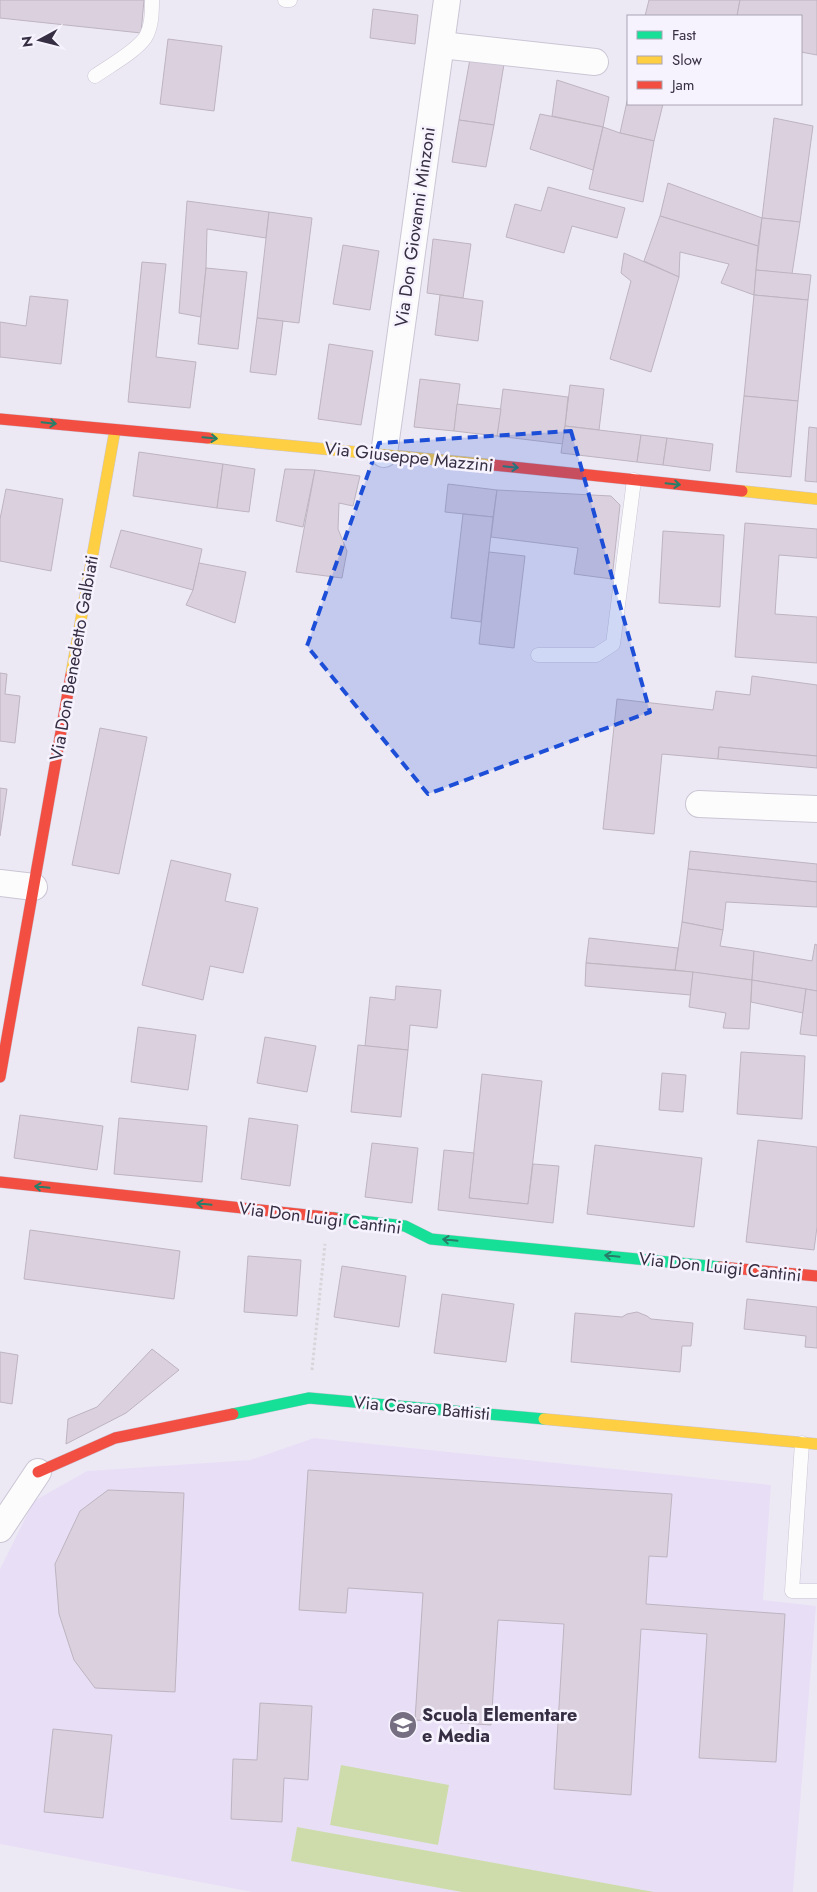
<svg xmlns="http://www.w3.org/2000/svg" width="817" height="1892" font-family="Jost,sans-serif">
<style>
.built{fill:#e8dff7}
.green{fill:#cedcac}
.building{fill:#dbd1de;stroke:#bdb4c0}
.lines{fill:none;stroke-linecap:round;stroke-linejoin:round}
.lane-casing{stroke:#cbc5d4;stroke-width:15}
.street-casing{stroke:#cbc5d4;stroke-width:28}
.fast-casing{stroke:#cbc5d4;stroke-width:12}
.slow-casing{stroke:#cbc5d4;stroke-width:12}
.jam-casing{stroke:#cbc5d4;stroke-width:12}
.path{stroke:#d7d5d9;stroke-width:3;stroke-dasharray:2.5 2.5;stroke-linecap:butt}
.lane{stroke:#fcfcfd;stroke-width:14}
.street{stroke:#fcfcfd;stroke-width:26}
.fast{stroke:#16e098;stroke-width:11}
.slow{stroke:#ffcf43;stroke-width:11}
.jam{stroke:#f24e42;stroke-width:11}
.oneway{stroke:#287e69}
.marked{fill:#1d4ed8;fill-opacity:0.2;stroke:#1d4ed8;stroke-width:4;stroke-dasharray:10 6;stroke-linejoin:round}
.labels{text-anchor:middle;stroke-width:5;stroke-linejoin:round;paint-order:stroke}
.street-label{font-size:18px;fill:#362e43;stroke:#f7f3fe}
.poi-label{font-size:18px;font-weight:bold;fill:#362e43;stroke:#f7f3fe;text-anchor:start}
</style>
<rect width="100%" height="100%" fill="#ede9f4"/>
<polygon class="built" points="314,1438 771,1485 763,1600 816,1606 793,1892 252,1892 0,1844 0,1569 34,1501 87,1471 250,1460"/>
<g class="green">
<polygon points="341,1765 449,1785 438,1845 330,1825"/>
<polygon points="297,1827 654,1892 462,1892 291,1861"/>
</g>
<g class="building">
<polygon points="0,0 144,0 141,33 0,18"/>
<polygon points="649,0 740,0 737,16 645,16"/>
<polygon points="740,0 817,0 817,55 801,52 801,16 737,16"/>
<polygon points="373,9 418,15 415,44 370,38"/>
<polygon points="168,39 222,46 214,111 160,104"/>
<polygon points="470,59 504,64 494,125 459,120"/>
<polygon points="557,80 609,97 603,127 552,116"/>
<polygon points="628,97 628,104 663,104 654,141 620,133"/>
<polygon points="540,114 603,127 593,170 530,149"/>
<polygon points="774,118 813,126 800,222 762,218"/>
<polygon points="459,120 494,125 486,167 452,162"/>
<polygon points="603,127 620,133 654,141 643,202 589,189"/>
<polygon points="668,183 762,218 758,246 660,216"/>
<polygon points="548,187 625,208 617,238 572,226 564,253 506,237 515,204 541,211"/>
<polygon points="187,201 269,212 266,238 207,229 206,268 201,317 179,313"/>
<polygon points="269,212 312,218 299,323 257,318"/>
<polygon points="660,216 758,246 754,295 721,283 729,264 680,252 679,277 644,261"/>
<polygon points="762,218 800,222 792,274 756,270"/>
<polygon points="433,239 471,244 463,298 427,293"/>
<polygon points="343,245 379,251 370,310 333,304"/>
<polygon points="624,253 679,277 651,372 610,359 631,281 621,273"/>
<polygon points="142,262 166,264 156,357 196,362 190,408 128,402"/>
<polygon points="206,268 247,272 238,349 198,344"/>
<polygon points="756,270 811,275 808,300 754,295"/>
<polygon points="440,295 483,301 478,341 435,335"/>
<polygon points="754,295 808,300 798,401 744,396"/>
<polygon points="30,296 68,300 61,364 0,357 0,322 26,326"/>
<polygon points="257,318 283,321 276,375 250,372"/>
<polygon points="329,344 373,351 361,425 318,419"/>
<polygon points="420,379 460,384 454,431 414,427"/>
<polygon points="570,385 604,389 599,430 565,426"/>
<polygon points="503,389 568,397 563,444 497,436"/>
<polygon points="744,396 798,401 791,477 736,472"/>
<polygon points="457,404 501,409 497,436 454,431"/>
<polygon points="565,426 641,435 637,462 561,453"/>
<polygon points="809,427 817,428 817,482 805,481"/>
<polygon points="641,435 667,438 663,465 637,462"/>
<polygon points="667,438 713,444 710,471 663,465"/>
<polygon points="139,452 223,464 217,508 133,496"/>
<polygon points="223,464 255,469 249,512 217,508"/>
<polygon points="285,469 315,470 303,527 276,521"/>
<polygon points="315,470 360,476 353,506 339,503 338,529 347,551 342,578 296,572"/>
<polygon points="448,484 497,490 493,517 445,512"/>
<polygon points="6,489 63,499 51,571 0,561 0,519"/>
<polygon points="497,490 611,496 620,505 612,579 574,574 578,548 491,537"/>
<polygon points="463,514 493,517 481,622 451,618"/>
<polygon points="745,523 817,529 817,558 779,555 775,614 817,617 817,663 735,657"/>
<polygon points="121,530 202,549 193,590 110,567"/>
<polygon points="663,531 724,535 720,607 659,603"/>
<polygon points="489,552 525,556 514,648 479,644"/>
<polygon points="199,563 246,572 235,623 186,605 193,590"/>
<polygon points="0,673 7,674 5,694 20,696 15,743 0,741"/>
<polygon points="752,676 817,685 817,756 719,747 718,759 662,754 654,834 603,829 617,699 713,710 716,691 750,695"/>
<polygon points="100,728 147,737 119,874 72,865"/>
<polygon points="719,747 817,756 817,768 718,759"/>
<polygon points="0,788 7,789 0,836"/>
<polygon points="690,851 817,864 817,882 688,869"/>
<polygon points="171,860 231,874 225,901 258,908 243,973 210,966 203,1000 142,985"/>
<polygon points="688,869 817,882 817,907 726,902 723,930 682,922"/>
<polygon points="682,922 723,930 720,946 754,951 752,980 675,970"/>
<polygon points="589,938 678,948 675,970 586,963"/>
<polygon points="815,944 817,945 817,991 752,980 754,951 812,961"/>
<polygon points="586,963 693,972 691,995 585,986"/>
<polygon points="693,972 752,980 749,1029 723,1028 726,1013 689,1007"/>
<polygon points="752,980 806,989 803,1013 751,1002"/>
<polygon points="396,986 441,990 437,1028 410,1025 408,1050 365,1046 370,997 395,1000"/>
<polygon points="806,989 817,991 817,1036 800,1034"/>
<polygon points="138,1027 196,1035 188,1090 131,1082"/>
<polygon points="265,1037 316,1046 307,1092 257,1083"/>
<polygon points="358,1045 408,1050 401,1117 351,1112"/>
<polygon points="741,1052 805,1056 802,1119 737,1114"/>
<polygon points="662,1073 686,1075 683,1112 659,1110"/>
<polygon points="482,1074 542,1081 528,1204 469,1198"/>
<polygon points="20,1115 103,1126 97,1170 14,1158"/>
<polygon points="119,1118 207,1126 202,1182 114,1174"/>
<polygon points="249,1118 298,1125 290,1186 241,1179"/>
<polygon points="758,1140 817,1147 817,1227 814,1250 746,1242"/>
<polygon points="372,1143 418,1148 412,1203 365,1197"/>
<polygon points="595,1145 702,1158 694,1227 587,1214"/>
<polygon points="444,1150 474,1153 469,1198 528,1204 533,1164 559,1166 553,1223 438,1210"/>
<polygon points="30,1230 180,1251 174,1299 24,1279"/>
<polygon points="248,1256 301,1260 297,1316 244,1312"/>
<polygon points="342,1266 406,1276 399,1327 334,1317"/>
<polygon points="442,1294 514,1304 506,1362 434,1353"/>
<polygon points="747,1299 817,1307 817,1348 805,1347 806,1336 744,1329"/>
<polygon points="637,1312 647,1316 651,1319 693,1323 691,1346 682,1346 680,1372 571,1362 575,1313 622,1317 627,1314"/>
<polygon points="152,1349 179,1370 126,1413 66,1444 68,1419 97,1407"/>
<polygon points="0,1352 18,1355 12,1404 0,1402"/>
<polygon points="308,1470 672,1494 667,1557 649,1556 646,1604 785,1614 776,1762 699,1758 707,1634 641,1629 631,1795 554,1789 564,1624 498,1620 491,1725 415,1720 423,1593 348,1588 346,1613 299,1610"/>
<polygon points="108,1490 184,1493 175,1692 95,1688 74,1660 59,1614 55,1564 80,1511"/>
<polygon points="260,1703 312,1706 308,1780 284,1778 282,1822 231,1819 233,1759 257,1760"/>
<polygon points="53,1729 112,1735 103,1818 44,1812"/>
</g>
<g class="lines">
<defs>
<g id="lane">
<polyline points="285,0 290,0"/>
<path d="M 95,76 C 109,66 135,52 145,38 C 152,27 152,12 152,0"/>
<polyline points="538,655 596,655 613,644 634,480"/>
<polyline points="802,1443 792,1591 817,1591"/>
</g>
<g id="street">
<polyline points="441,45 595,62"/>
<polyline points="384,454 447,0"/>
<polyline points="699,804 817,809"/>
<polyline points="0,883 34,887"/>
<polyline points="0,1529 38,1472"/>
</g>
<g id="fast">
<polyline points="335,1218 405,1226 431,1239 720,1267"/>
<polyline points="233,1414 309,1398 544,1419"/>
</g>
<g id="slow">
<polyline points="208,438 493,465"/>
<polyline points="742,491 817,499"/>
<polyline points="71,675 115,430"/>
<polyline points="544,1419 817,1444"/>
</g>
<g id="jam">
<polyline points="0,419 208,438"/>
<polyline points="493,465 742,491"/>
<polyline points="0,1077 71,675"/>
<polyline points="0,1182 335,1218"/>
<polyline points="720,1267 817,1276"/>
<polyline points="38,1472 115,1438 233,1414"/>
</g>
</defs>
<use href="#lane" class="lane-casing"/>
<use href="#street" class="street-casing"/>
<use href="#fast" class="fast-casing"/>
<use href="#slow" class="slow-casing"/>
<use href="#jam" class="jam-casing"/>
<polyline class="path" points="312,1370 325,1244"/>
<use href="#lane" class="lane"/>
<use href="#street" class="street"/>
<use href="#fast" class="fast"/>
<use href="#slow" class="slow"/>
<use href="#jam" class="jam"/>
</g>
<defs><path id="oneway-shaft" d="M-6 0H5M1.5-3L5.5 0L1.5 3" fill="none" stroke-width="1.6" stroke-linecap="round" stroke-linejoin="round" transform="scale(1.25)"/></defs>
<g class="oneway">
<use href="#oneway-shaft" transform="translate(49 423) rotate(6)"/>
<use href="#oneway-shaft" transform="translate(210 438) rotate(5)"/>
<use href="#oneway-shaft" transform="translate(511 467) rotate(6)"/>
<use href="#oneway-shaft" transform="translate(673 484) rotate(6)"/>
<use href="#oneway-shaft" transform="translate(42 1187) rotate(-174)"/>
<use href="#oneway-shaft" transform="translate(204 1204) rotate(-174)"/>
<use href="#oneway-shaft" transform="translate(450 1240) rotate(-174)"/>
<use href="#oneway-shaft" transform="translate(612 1256) rotate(-174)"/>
</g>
<path class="marked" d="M 571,431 L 650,712 L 428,794 L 307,646 L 379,443 Z"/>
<defs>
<symbol id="school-disc" viewBox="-11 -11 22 22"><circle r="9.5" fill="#766f81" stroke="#f7f3fe"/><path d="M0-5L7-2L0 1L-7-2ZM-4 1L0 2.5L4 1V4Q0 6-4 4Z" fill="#fff"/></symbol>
</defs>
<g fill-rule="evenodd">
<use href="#school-disc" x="387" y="1709" width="32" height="32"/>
</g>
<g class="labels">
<g class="street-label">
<text transform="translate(415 227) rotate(-82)" y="6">Via Don Giovanni Minzoni</text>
<text transform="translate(409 457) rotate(6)" y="6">Via Giuseppe Mazzini</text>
<text transform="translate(74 658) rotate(-80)" y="6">Via Don Benedetto Galbiati</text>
<text transform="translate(320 1218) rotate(7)" y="6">Via Don Luigi Cantini</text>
<text transform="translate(720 1267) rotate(6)" y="6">Via Don Luigi Cantini</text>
<text transform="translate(422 1408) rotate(5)" y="6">Via Cesare Battisti</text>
</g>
<g class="poi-label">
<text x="422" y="1721">Scuola Elementare<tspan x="422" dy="21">e Media</tspan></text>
</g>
</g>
<rect x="627" y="15" width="175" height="90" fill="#f7f3fe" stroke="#aaa4b3"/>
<rect x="637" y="31" width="25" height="8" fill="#16e098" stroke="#aaa4b3"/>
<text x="672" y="40" font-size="15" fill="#362e43">Fast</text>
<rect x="637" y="56" width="25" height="8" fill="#ffcf43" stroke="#aaa4b3"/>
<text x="672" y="65" font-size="15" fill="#362e43">Slow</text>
<rect x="637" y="81" width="25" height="8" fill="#f24e42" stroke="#aaa4b3"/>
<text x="672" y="90" font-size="15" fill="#362e43">Jam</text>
<g transform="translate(40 40) rotate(263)" stroke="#f7f3fe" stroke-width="4" paint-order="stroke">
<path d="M0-4L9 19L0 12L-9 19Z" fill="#362e43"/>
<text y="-8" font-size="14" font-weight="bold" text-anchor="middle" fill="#362e43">N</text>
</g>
</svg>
